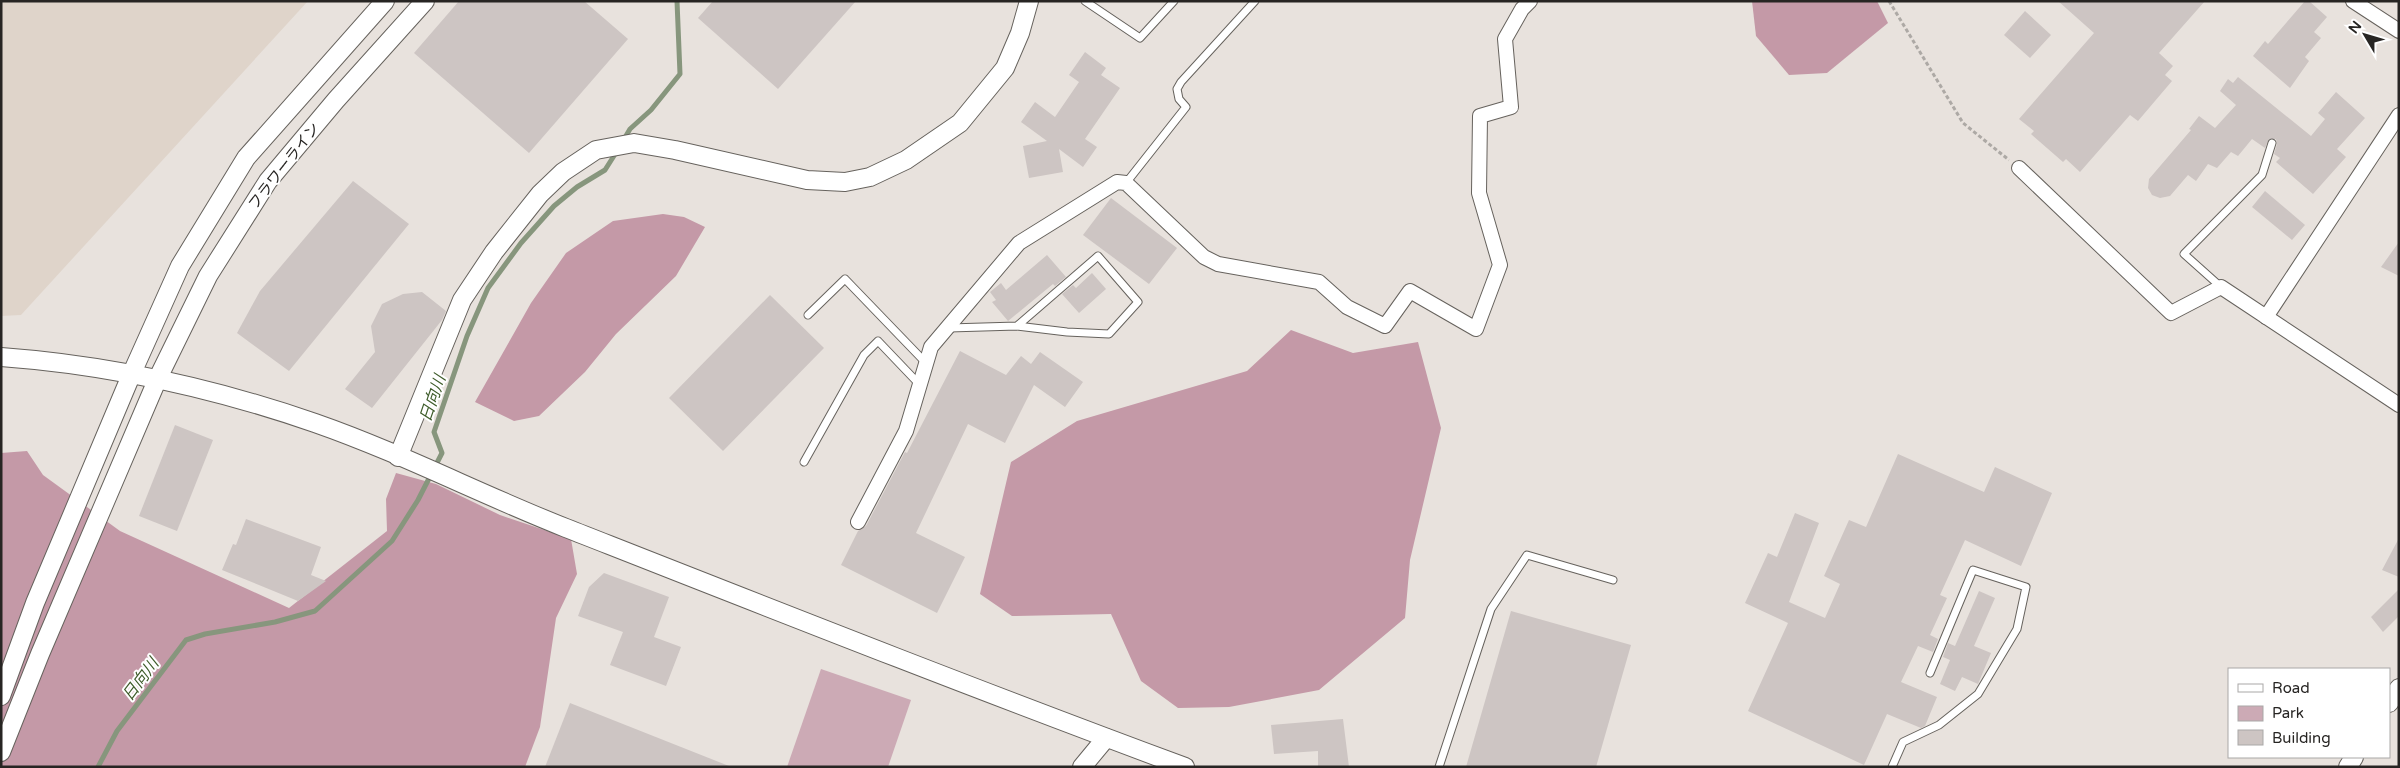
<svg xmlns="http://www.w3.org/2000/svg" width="2400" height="768" font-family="'Varela Round','Noto Sans JP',sans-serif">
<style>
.built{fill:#dfd4ca}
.green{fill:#ccaab5}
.forest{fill:#c499a7}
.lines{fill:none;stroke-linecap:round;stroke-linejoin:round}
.stream{stroke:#87967d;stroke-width:5}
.building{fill:#cdc5c3}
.service-casing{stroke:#66625d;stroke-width:9}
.minor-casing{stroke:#66625d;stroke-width:16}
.tertiary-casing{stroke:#66625d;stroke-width:20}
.path{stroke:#ada9a5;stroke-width:3;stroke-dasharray:4 2.5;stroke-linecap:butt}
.service{stroke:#fff;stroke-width:7}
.minor{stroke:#fff;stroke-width:14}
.tertiary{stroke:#fff;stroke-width:18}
.labels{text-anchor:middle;stroke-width:4;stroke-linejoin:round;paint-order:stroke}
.street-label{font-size:15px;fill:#272523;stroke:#fff}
.water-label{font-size:16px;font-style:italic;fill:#3e5c2a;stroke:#fff}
</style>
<rect width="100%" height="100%" fill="#e8e2dd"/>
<polygon class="built" points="1,1 308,1 21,315 1,316"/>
<polygon class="green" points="821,669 911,700 888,767 787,767"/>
<g class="forest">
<polygon points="1752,1 1877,1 1888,23 1827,73 1789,75 1756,36"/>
<polygon points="663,214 684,217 705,227 676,276 616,334 585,372 539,416 514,421 475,402 531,303 566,253 613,221"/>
<polygon points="1291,330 1353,353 1418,342 1441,428 1410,560 1405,618 1319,690 1229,707 1178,708 1141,681 1111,614 1012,616 980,594 1011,462 1077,421 1247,371"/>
<polygon points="27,451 43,475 120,531 289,608 387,531 386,499 396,473 436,484 500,515 571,539 577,574 556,618 540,727 525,767 1,767 1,453"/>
</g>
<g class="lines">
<g class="stream">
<polyline points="623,141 630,129 651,110 680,74 677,1"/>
<polyline points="98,767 117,731 186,640 205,634 275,622 315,611 392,541 418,500 442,453 434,432 467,336 488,288 521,243 554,206 577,187 605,170 617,151"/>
</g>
</g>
<g class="building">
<polygon points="459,1 584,1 628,39 529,153 414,53"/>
<polygon points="713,1 856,1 778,89 698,18"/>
<polygon points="2058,1 2205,1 2159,53 2173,66 2165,75 2172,81 2138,121 2130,115 2080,172 2066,159 2063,162 2031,134 2034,131 2019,119 2094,33"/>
<polygon points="2305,1 2309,1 2327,17 2314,32 2321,38 2305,57 2309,61 2290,88 2253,56 2265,41 2268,44"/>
<polygon points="2025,11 2051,35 2030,58 2004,35"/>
<polygon points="1085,52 1106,68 1101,75 1120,88 1085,139 1097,147 1083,167 1059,149 1063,172 1029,178 1023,146 1047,141 1021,122 1035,102 1055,117 1079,82 1069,75"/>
<polygon points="2238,77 2311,136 2325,119 2318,113 2336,92 2365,118 2337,149 2346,157 2313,194 2276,162 2280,158 2274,154 2277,144 2276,139 2269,139 2265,148 2252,139 2238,156 2231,152 2217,168 2208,164 2196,181 2188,175 2170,196 2160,198 2152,195 2148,188 2149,179 2191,130 2189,129 2199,116 2215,128 2236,105 2220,91 2228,79 2233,83"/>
<polygon points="353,181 409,224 289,371 237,333 260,291"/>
<polygon points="2265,191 2305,225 2292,240 2252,207"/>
<polygon points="1111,198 1177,248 1149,284 1083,235"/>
<polygon points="2399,242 2399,276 2381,267"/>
<polygon points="1047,255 1066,277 1055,286 1053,284 1008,321 992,302 996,300 990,292 1001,283 1006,290"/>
<polygon points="1092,273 1106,289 1079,313 1062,294 1073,285 1076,288"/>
<polygon points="422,292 446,311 442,320 372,408 345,389 375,352 371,326 382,304 403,294"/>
<polygon points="770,295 824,348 723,451 669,398"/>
<polygon points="960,351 1006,375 1021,356 1031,364 1040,352 1083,382 1065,407 1034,385 1005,443 968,424 916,533 965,557 937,613 841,565 858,531 866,526 905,452 907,453"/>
<polygon points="175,425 213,440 177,531 139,516"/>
<polygon points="1898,454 1984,492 1995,467 2052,493 2021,566 1965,540 1940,595 1947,598 1930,635 1938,639 1933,652 1918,646 1901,682 1937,697 1925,726 1921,728 1887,714 1864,765 1748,711 1788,623 1745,603 1768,553 1777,557 1795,513 1819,523 1789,602 1825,618 1840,584 1824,576 1849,520 1866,527"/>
<polygon points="246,519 321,547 311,575 326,581 298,601 222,570 233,544 236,545"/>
<polygon points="2399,538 2399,577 2382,570"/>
<polygon points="604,573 669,597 654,637 681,647 666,686 610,665 623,632 578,616 589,587"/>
<polygon points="2399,589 2399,616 2383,632 2371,617"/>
<polygon points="1979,591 1995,598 1974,646 1991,653 1978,684 1962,677 1955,691 1940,684 1950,660 1943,657 1948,643 1955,646"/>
<polygon points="1511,611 1631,645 1596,767 1466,767"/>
<polygon points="570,703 729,766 729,767 545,767"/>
<polygon points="1343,719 1349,767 1318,767 1318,751 1274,754 1271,725"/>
</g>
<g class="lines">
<defs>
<g id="service">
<polyline points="1085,1 1140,38 1174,1"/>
<polyline points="1126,183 1186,107 1179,99 1177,89 1181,82 1255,1"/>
<polyline points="2221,287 2184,254 2262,175 2272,143"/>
<polyline points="808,315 845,279 926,363"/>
<polyline points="949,328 1017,326 1067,332 1109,334 1138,302 1098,256 1017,326"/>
<polyline points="804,462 864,355 878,341 920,385"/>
<polyline points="1439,767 1491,609 1527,555 1613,580"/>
<polyline points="1892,767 1903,742 1939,725 1978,694 2017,629 2026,587 1973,570 1930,673"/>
</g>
<g id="minor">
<polyline points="2353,1 2399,31"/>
<polyline points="2019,168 2171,313 2221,287 2399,405"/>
<polyline points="2266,317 2399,115"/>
<polyline points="858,522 906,431 931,347 1019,243 1117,182 1126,183 1204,257 1218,264 1319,282 1347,307 1385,326 1410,291 1476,329 1500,265 1479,193 1480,116 1511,107 1505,39 1522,9 1530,1"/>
</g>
<g id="tertiary">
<path d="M 1,357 C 109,365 214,388 315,423 C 401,453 482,495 566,528 C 772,609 977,690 1185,767"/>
<polyline points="398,457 462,300 494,252 540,194 563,172 596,150 634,143 675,150 807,180 845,182 870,177 906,160 960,123 1005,68 1020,33 1029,1"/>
<polyline points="1,696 35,603 132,373 180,266 246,158 385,1"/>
<polyline points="2389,703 2399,688"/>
<polyline points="1,752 40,654 158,378 208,276 268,181 336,100 425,1"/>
<polyline points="1082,767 1106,738"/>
<polyline points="2348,767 2354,757"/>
</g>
</defs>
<use href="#service" class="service-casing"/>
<use href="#minor" class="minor-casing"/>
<use href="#tertiary" class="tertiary-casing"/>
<polyline class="path" points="1889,1 1963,123 2009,160"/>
<use href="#service" class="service"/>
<use href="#minor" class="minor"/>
<use href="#tertiary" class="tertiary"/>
</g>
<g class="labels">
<g class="street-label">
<text transform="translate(284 166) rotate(-52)" y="5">フラワーライン</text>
</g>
<g class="water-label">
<text transform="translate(432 398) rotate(-71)" y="6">日向川</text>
<text transform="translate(140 679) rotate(-53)" y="6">日向川</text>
</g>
</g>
<rect width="2400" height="768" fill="none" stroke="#272523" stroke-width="5"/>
<rect x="2228" y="668" width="162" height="90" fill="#ffffff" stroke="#a9a8a7"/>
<rect x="2238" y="684" width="25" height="8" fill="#ffffff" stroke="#a9a8a7"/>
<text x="2272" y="693" font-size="15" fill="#272523">Road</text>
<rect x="2238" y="706" width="25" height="15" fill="#ccaab5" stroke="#a9a8a7"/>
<text x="2272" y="718" font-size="15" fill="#272523">Park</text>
<rect x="2238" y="730" width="25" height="15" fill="#cdc5c3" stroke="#a9a8a7"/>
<text x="2272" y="743" font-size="15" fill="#272523">Building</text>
<g transform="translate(2365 35) rotate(308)" stroke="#ffffff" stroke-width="4" paint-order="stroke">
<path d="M0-4L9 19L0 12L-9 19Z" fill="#272523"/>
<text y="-8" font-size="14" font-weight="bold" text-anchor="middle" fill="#272523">N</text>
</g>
</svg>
